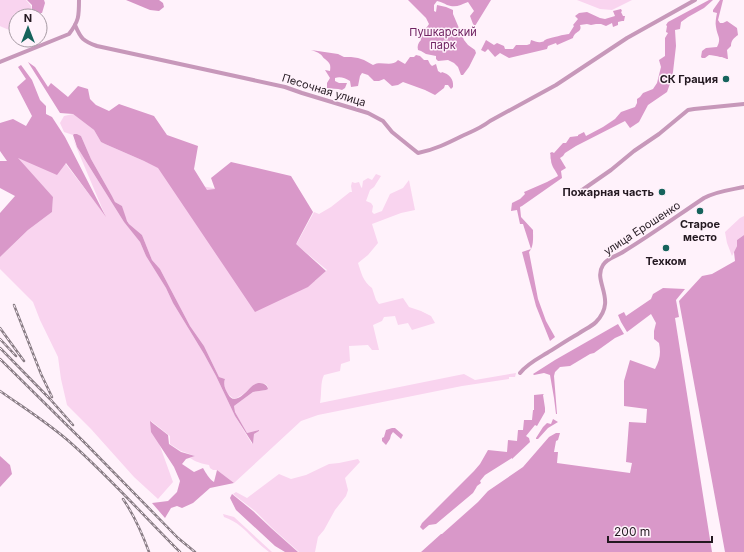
<svg xmlns="http://www.w3.org/2000/svg" width="744" height="552" font-family="Inter,sans-serif">
<style>
.green{fill:#f9d4ef;fill-rule:evenodd}
.forest{fill:#d998c9}
.water{fill:#d594c5}
.lines{fill:none;stroke-linecap:round;stroke-linejoin:round}
.street{stroke:#c798ba;stroke-width:4}
.rail-casing{stroke:#887c84;stroke-width:2.5}
.rail{stroke:#fff2fb;stroke-width:1;stroke-dasharray:3;stroke-linecap:butt}
.poi-dot{fill:#16635c;stroke:#fff2fb;stroke-width:1.5}
.labels{text-anchor:middle;stroke-width:3;stroke-linejoin:round;paint-order:stroke}
.park-label{font-size:11px;fill:#702462;stroke:#fff2fb}
.poi-label{font-size:11px;font-weight:bold;fill:#241921;stroke:#fff2fb;text-anchor:end}
.street-label{font-size:11px;fill:#241921;stroke:#fff2fb}
</style>
<rect width="100%" height="100%" fill="#fff2fb"/>
<g class="green">
<polygon points="0,0 26,0 31,6 32,14 41,14 41,20 40,20 40,16 16,16 16,35 14,32 2,27 0,26"/>
<polygon points="577,0 632,0 612,10 600,9"/>
<path d="M 73,114 L 94,130 L 101,142 L 105,144 L 144,161 L 201,186 L 275,198 L 297,243 L 314,212 L 319,214 L 331,207 L 350,192 L 352,192 L 351,186 L 352,182 L 355,183 L 359,182 L 361,187 L 362,188 L 363,181 L 368,178 L 372,180 L 376,174 L 381,176 L 374,187 L 370,190 L 366,201 L 371,203 L 373,206 L 372,212 L 374,214 L 382,211 L 390,194 L 403,188 L 409,180 L 415,210 L 401,213 L 372,224 L 378,243 L 368,255 L 358,263 C 361,272 363,282 372,288 L 376,300 L 379,304 L 403,298 L 409,307 L 421,311 L 431,316 L 435,323 L 412,330 L 408,323 L 398,325 L 395,316 L 384,317 L 382,321 L 373,325 L 379,350 L 372,350 L 368,345 L 349,346 L 350,361 L 341,364 L 340,371 L 324,375 C 320,383 322,393 320,403 L 464,374 L 475,380 L 516,373 L 515,377 L 509,377 L 509,379 L 462,386 L 318,415 L 301,421 L 234,483 L 217,470 L 213,470 L 210,468 L 209,465 C 207,465 197,462 195,461 C 193,460 192,459 190,458 L 195,456 L 181,451 L 170,444 L 170,436 L 151,421 L 173,482 L 158,499 L 134,477 L 91,429 L 67,405 L 61,379 L 58,357 L 40,320 L 33,302 L 0,269 L 0,257 L 28,230 L 52,212 L 53,197 L 16,157 L 65,163 L 105,215 L 72,137 L 77,147 L 124,222 L 140,242 L 146,256 L 166,288 L 173,303 L 204,354 L 216,376 L 235,416 L 252,444 L 253,442 L 254,434 L 259,431 L 259,430 L 247,433 L 235,412 L 234,406 L 253,392 L 266,390 L 268,388 C 267,383 263,383 258,383 C 249,387 244,396 234,399 C 227,395 222,387 225,379 L 219,377 L 204,346 L 190,326 L 160,269 L 152,260 L 142,235 L 129,224 L 125,217 L 122,206 L 115,202 L 112,196 L 91,159 L 81,136 L 77,134 L 74,134 L 73,135 L 64,132 L 60,123 L 64,116 ZM 298,246 L 327,270 L 315,281 Z"/>
<polygon points="744,216 744,235 737,240 737,246 732,256 727,243 725,232 740,218"/>
<polygon points="358,459 360,462 345,478 348,490 346,496 335,510 324,530 318,537 315,552 299,552 272,528 255,511 233,494 236,492 247,498 279,474 291,479 306,475 329,464 339,463"/>
<path d="M 223,514 L 234,517 L 272,552 L 269,552 C 264,548 259,544 254,539 C 244,529 238,522 224,517 Z"/>
</g>
<g class="forest">
<polygon points="27,0 44,0 45,3 42,13 32,13 32,5"/>
<path d="M 408,0 L 491,0 L 475,26 L 473,24 L 470,16 L 474,11 L 468,2 C 460,5 456,8 447,5 C 444,3 441,2 437,1 L 434,5 L 434,11 L 436,12 L 437,5 L 446,7 L 453,10 L 453,14 L 464,40 L 468,45 L 475,50 L 476,53 L 469,67 L 463,75 L 461,75 L 458,67 L 454,63 L 448,60 L 438,61 L 436,59 L 436,56 L 426,54 L 421,51 L 418,50 C 417,46 418,43 421,40 C 419,32 426,30 429,24 L 426,18 Z"/>
<path d="M 709,0 L 713,0 L 704,8 L 688,17 L 681,22 L 680,29 L 675,30 L 676,46 L 673,72 L 671,81 L 667,92 L 648,105 L 639,122 L 630,128 L 625,121 L 576,146 L 565,153 L 563,156 L 560,158 L 566,168 L 561,171 L 562,178 L 522,206 L 520,207 L 521,217 L 533,230 C 533,237 534,247 529,252 L 538,299 L 546,321 L 555,337 L 550,341 L 536,306 L 522,252 L 531,249 L 523,224 L 520,224 L 517,210 L 511,211 L 512,203 L 520,199 L 525,194 L 524,192 L 547,182 L 558,176 C 556,171 551,166 551,160 C 550,158 551,155 550,153 L 552,152 L 554,153 L 563,143 L 566,143 L 570,137 L 578,136 L 578,135 L 584,132 L 586,136 L 603,127 L 615,119 L 621,112 L 635,107 L 637,103 L 637,99 L 640,97 L 643,93 L 653,89 L 657,83 L 661,67 L 659,60 L 665,56 L 665,38 L 668,33 L 666,32 L 667,26 L 666,25 L 668,22 Z"/>
<path d="M 720,0 L 723,0 L 718,20 L 720,23 L 723,23 L 727,21 L 737,28 L 738,35 C 734,38 731,40 731,46 L 727,50 L 728,59 C 725,59 724,57 720,57 C 717,56 712,55 709,55 L 705,58 L 702,58 L 701,57 L 702,51 L 706,48 L 717,47 C 722,38 717,36 716,27 C 715,23 716,18 717,13 L 713,12 L 713,10 Z"/>
<path d="M 621,9 L 622,11 L 621,12 L 623,16 L 625,16 L 624,21 L 622,21 L 618,22 L 618,25 L 613,27 L 612,23 L 606,26 L 601,24 L 596,24 L 591,25 L 587,24 L 580,25 C 582,31 578,31 575,34 C 574,35 573,37 573,38 L 557,45 L 556,43 L 548,46 L 547,49 L 509,58 L 500,53 L 495,57 L 488,49 L 485,52 L 481,50 L 486,40 L 494,45 L 497,43 L 504,46 L 505,49 L 513,49 L 516,45 L 527,45 L 530,44 L 531,40 C 535,41 538,43 541,42 C 546,41 542,41 547,39 C 551,38 565,34 569,34 L 574,26 L 573,25 L 578,19 L 575,16 L 579,13 L 587,12 L 600,18 L 605,19 L 615,16 L 613,11 Z"/>
<path d="M 311,50 L 338,54 L 344,57 L 351,57 L 358,58 L 364,60 L 373,65 C 381,60 391,68 398,60 L 405,64 L 410,57 L 414,57 L 416,55 L 420,56 L 424,60 L 428,60 L 430,64 L 432,66 L 436,64 L 438,71 L 441,73 L 442,72 C 449,74 454,79 453,87 L 451,89 L 448,85 L 445,85 L 444,88 L 435,95 L 425,90 L 403,82 L 398,85 L 392,86 L 384,79 L 379,81 L 374,81 L 368,75 L 362,73 L 360,76 L 358,86 L 351,87 L 350,81 C 345,78 340,76 335,78 L 335,81 L 339,83 L 347,83 L 345,88 L 342,90 C 337,88 332,89 327,88 L 327,83 L 330,78 L 325,70 L 330,71 C 331,65 330,63 325,59 C 323,58 322,55 320,54 C 318,52 314,51 311,50 Z"/>
<polygon points="28,62 35,67 48,87 51,83 68,97 78,86 88,89 90,99 96,105 109,111 119,104 154,116 167,135 198,146 194,169 207,190 215,189 211,178 231,162 291,176 313,212 296,244 326,271 308,287 255,312 158,168 144,161 105,144 101,142 94,130 73,114 60,113"/>
<polygon points="21,65 32,80 40,100 46,106 46,114 52,117 65,137 106,217 66,163 57,175 18,158 53,197 52,212 28,230 0,257 0,213 15,196 0,188 0,161 7,161 0,151 0,123 13,119 26,126 32,116 17,87 26,79 18,67"/>
<polygon points="744,235 744,552 725,552 679,301 702,276 712,274 735,261 734,252 737,246 737,240"/>
<path d="M 663,288 L 685,289 L 676,300 L 679,317 L 675,318 L 712,552 L 421,552 L 441,534 L 442,534 L 478,502 L 488,491 L 523,467 L 549,437 L 556,433 L 560,433 L 558,440 L 556,441 L 554,452 L 558,452 L 557,463 L 630,473 L 632,463 L 626,462 L 629,422 L 646,423 L 647,409 L 624,406 L 624,381 L 630,360 L 655,369 C 660,360 661,353 659,343 L 654,339 L 654,331 L 656,323 L 651,314 L 627,332 L 621,322 L 618,315 L 624,312 L 626,316 L 651,299 L 653,294 Z"/>
<polygon points="618,324 624,334 615,338 594,353 590,354 570,366 560,367 555,372 554,376 557,414 556,414 554,398 550,375 544,373 534,375 533,374 555,360"/>
<polygon points="544,394 543,395 545,408 545,412 537,426 535,425 526,436 529,438 530,442 512,459 512,458 485,475 480,481 481,483 477,486 476,488 473,493 436,524 429,525 423,530 420,527 422,523 474,471 480,464 488,450 507,452 508,440 517,441 518,430 523,430 524,420 532,420 533,410 534,410 534,395"/>
<polygon points="553,419 558,422 548,428 538,439 536,439 536,438 543,427 547,423 551,424"/>
<path d="M 150,421 L 168,435 L 169,444 L 181,452 L 195,456 L 186,459 L 182,464 L 194,472 L 203,468 C 206,473 209,479 214,482 L 217,470 L 234,483 L 210,488 L 193,503 L 182,508 L 177,506 L 171,508 L 165,518 L 152,503 L 168,501 L 177,492 L 180,481 L 174,467 L 151,432 Z"/>
<polygon points="392,428 395,428 403,435 401,439 393,432 391,435 390,439 386,445 382,441 382,438 384,437 386,430"/>
<polygon points="0,456 10,465 12,474 0,487"/>
<polygon points="232,494 253,511 271,528 298,552 285,552 275,546 236,510 230,498"/>
</g>
<g class="water">
<polygon points="126,0 159,0 163,3 164,7 159,11 150,10"/>
<path d="M 74,134 L 77,134 L 81,136 L 91,159 L 112,196 L 115,202 L 122,206 L 127,221 L 129,224 L 142,235 L 152,260 L 160,269 L 190,326 L 204,346 L 219,377 L 225,379 C 223,384 225,389 228,394 C 234,406 245,393 250,388 C 253,385 255,384 258,383 C 263,383 267,384 268,389 L 266,390 L 253,392 L 234,406 L 235,412 L 247,433 L 259,430 L 259,431 L 254,434 L 253,444 L 235,416 L 216,376 L 204,354 L 173,303 L 166,288 L 146,256 L 140,242 L 124,222 L 77,147 L 73,135 Z"/>
</g>
<g class="lines">
<g class="street">
<path d="M 75,25 C 81,39 83,41 97,46 L 235,76 L 285,87 L 302,93 L 368,113 L 383,121 L 392,132 L 418,153 C 434,150 448,143 462,136 C 473,131 481,128 490,121 L 556,85 L 627,38 L 695,0"/>
<path d="M 0,62 L 69,34 C 79,21 79,16 79,0"/>
<polyline points="575,195 611,170 634,151 659,134 688,110 694,109 744,104"/>
<path d="M 520,373 C 527,364 537,359 547,353 C 557,347 567,340 578,334 C 583,330 591,327 596,322 C 618,299 592,282 603,265 C 607,258 617,256 623,252 C 651,235 677,216 704,198 C 717,191 730,190 744,187"/>
</g>
<defs>
<g id="rail">
<polyline points="14,305 41,374 52,397"/>
<polyline points="0,328 24,361"/>
<polyline points="0,339 16,356"/>
<polyline points="0,348 50,399 73,425"/>
<polyline points="0,359 85,443 178,538 195,552"/>
<path d="M 0,391 C 24,408 50,424 72,444 C 110,478 144,516 180,552"/>
<path d="M 123,499 C 134,515 142,533 149,552"/>
</g>
</defs>
<use href="#rail" class="rail-casing"/>
<use href="#rail" class="rail"/>
</g>
<g class="poi-dot">
<circle cx="726" cy="79" r="4"/>
<circle cx="662" cy="192" r="4"/>
<circle cx="700" cy="211" r="4"/>
<circle cx="666" cy="248" r="4"/>
</g>
<g class="labels">
<g class="park-label">
<text x="443" y="36">Пушкарский<tspan x="443" dy="13">парк</tspan></text>
</g>
<g class="poi-label">
<text x="718" y="83">СК Грация</text>
<text x="654" y="196">Пожарная часть</text>
<text x="700" y="228" text-anchor="middle">Старое<tspan x="700" dy="13">место</tspan></text>
<text x="666" y="265" text-anchor="middle">Техком</text>
</g>
<g class="street-label">
<text transform="translate(324 90) rotate(17)" y="4">Песочная улица</text>
<text transform="translate(642 228) rotate(-33)" y="4">улица Ерошенко</text>
</g>
</g>
<g transform="translate(28 28)"><circle r="19" fill="#fff2fb" stroke="#a79ba4"/>
<path d="M0-3L7 15L0 10L-7 15Z" fill="#16635c"/>
<text y="-6" font-size="11" font-weight="bold" text-anchor="middle" fill="#241921">N</text>
</g>
<path d="M608 536v6h104v-6" fill="none" stroke="#241921" stroke-width="2"/>
<text x="614" y="536" font-size="12" fill="#241921" stroke="#fff2fb" stroke-width="3" paint-order="stroke">200 m</text>
</svg>
